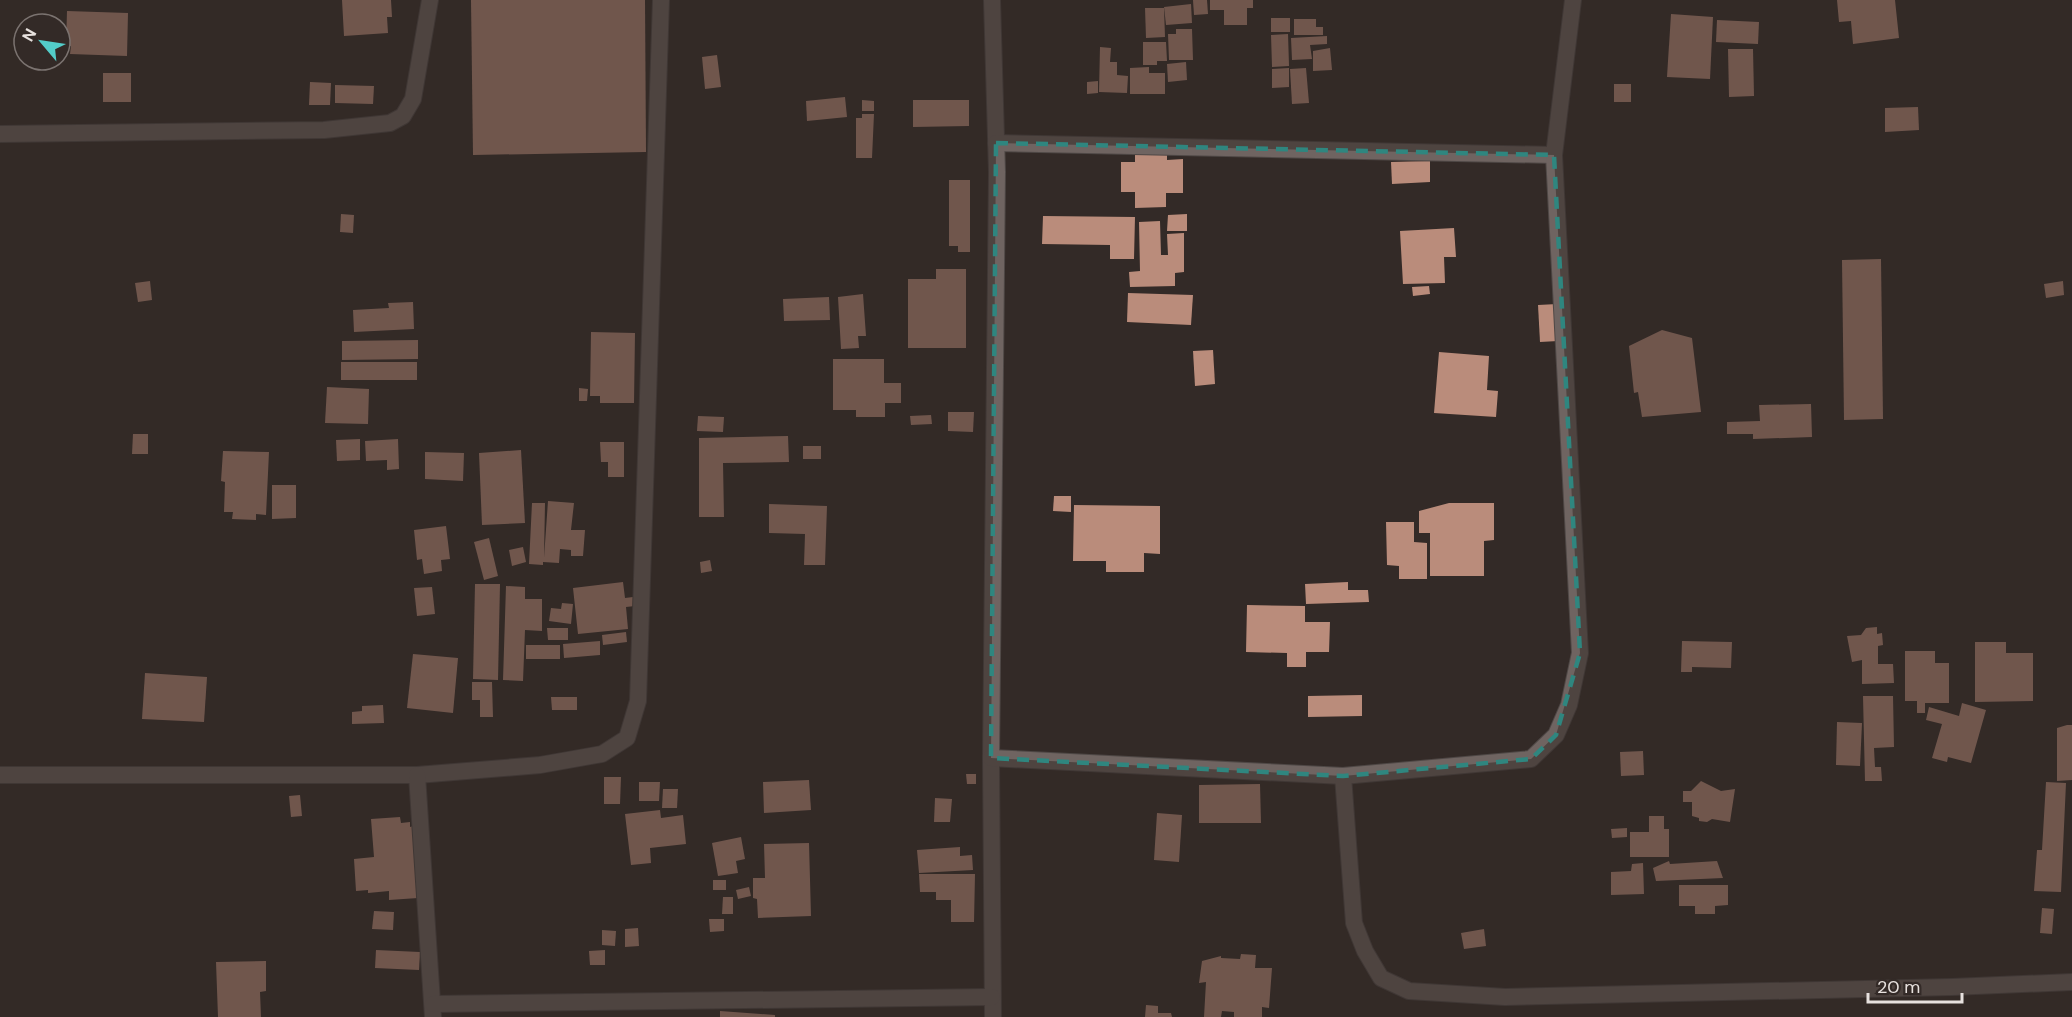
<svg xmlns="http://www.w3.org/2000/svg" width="2072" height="1017" font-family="'DM Sans',sans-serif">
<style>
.building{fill:#ba8c7b}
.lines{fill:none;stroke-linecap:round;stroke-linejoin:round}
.minor-casing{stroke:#4f4846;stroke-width:18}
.minor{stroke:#6f6461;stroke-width:16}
.marked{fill:none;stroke:#2f867f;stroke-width:4.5;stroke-dasharray:12 8;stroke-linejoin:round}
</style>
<rect width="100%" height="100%" fill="#332a27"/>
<g class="building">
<polygon points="342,0 391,0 392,17 387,17 388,33 344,36"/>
<polygon points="471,0 645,0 646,152 473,155"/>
<polygon points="1193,0 1207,0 1208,14 1194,15"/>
<polygon points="1210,0 1253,0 1253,8 1247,8 1247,25 1224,25 1224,10 1210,10"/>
<polygon points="1837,0 1895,0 1899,38 1853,44 1851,21 1839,22"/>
<polygon points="1191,4 1192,23 1166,25 1164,7"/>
<polygon points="1145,8 1164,8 1165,37 1146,38"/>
<polygon points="67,11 128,13 127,56 70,54 71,46 66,46"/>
<polygon points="1671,14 1713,17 1710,79 1667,77"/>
<rect x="1271" y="18" width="19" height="14"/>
<polygon points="1294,19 1316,19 1316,27 1323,27 1323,35 1294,35"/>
<polygon points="1717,20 1759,22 1758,44 1716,42"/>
<polygon points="1176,29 1192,29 1193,60 1169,60 1168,34 1176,34"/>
<polygon points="1288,34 1289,66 1272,67 1271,35"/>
<polygon points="1327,36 1327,44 1310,45 1312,59 1292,60 1291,38"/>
<polygon points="1143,42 1166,42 1167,61 1157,61 1157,65 1143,65"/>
<polygon points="1100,47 1111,48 1110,62 1117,62 1117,75 1128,76 1127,93 1099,92"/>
<polygon points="1330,48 1332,70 1313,71 1313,51"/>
<polygon points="1728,49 1753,49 1754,96 1729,97"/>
<polygon points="717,55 721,87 705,89 702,57"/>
<polygon points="1186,62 1187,80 1168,82 1167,64"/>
<polygon points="1149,67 1149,73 1165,73 1165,94 1130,94 1130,68"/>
<polygon points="1289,68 1289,87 1272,88 1272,69"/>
<polygon points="1306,68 1309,103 1292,104 1290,69"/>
<rect x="103" y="73" width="28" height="29"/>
<polygon points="1098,81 1098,93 1087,94 1087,82"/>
<polygon points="310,82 331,83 330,105 309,105"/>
<rect x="1614" y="84" width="17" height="18"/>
<polygon points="335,85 374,86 373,104 335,103"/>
<polygon points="845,97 847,117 807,121 806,101"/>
<polygon points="862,100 874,101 874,111 862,111"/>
<polygon points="913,100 969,100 969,126 913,127"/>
<polygon points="1918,107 1919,130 1885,132 1885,108"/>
<polygon points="862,114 874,114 872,158 856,158 856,118 862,118"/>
<polygon points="1167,149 1167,160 1183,159 1183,193 1166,193 1166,207 1135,208 1135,192 1121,192 1121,162 1135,162 1135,153"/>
<polygon points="1430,161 1430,182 1392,184 1391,162"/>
<polygon points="949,180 970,180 970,252 958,252 958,246 949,246"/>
<polygon points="341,214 354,215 353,233 340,232"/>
<polygon points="1187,214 1187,231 1167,231 1168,215"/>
<polygon points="1043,216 1135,217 1134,259 1110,259 1110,245 1042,244"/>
<polygon points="1160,221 1161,255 1168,255 1167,234 1184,233 1184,272 1175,273 1175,286 1130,287 1129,272 1140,271 1139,222"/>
<polygon points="1454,228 1456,257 1444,257 1445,283 1403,284 1400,231"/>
<polygon points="1881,259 1883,419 1844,420 1842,260"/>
<polygon points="936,269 966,269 966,348 908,348 908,279 936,279"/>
<polygon points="150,281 152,300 138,302 135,283"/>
<polygon points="2063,281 2064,295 2046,298 2044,284"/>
<polygon points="1429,286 1430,294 1413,296 1412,287"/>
<polygon points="1128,293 1193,295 1191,325 1127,322"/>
<polygon points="863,294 866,336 858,336 859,348 841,349 838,297"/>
<polygon points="829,297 830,320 784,321 783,299"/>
<polygon points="413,302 414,329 354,332 353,310 389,308 388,303"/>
<polygon points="1557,304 1558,341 1540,342 1538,305"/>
<polygon points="1662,330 1692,338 1701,412 1642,417 1638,392 1634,393 1629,346"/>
<polygon points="591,332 635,333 634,403 600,403 600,396 590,396"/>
<polygon points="418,340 418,359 342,360 342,341"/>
<polygon points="1213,350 1215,384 1195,386 1193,351"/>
<polygon points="1439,352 1489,356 1487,390 1498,391 1496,417 1434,413"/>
<polygon points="833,359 884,359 884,383 901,383 901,403 885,403 885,417 856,417 856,410 833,410"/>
<rect x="341" y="362" width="76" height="18"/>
<polygon points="327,387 369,389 368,424 325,423"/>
<polygon points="579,388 588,389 587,401 579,401"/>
<polygon points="1811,404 1812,437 1753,439 1753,434 1727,434 1727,422 1760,421 1759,405"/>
<polygon points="948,412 974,412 973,432 948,431"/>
<polygon points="931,415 932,424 911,425 910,416"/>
<polygon points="698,416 724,417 723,432 697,431"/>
<polygon points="133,434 148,434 148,454 132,454"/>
<polygon points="788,436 789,462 723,463 724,517 699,517 699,438"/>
<polygon points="360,439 360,460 337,461 336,440"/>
<polygon points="398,439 399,469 387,470 387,460 366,461 365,441"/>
<polygon points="600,442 624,442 624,477 608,477 608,462 601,462"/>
<rect x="803" y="446" width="18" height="13"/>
<polygon points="521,450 525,523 482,525 479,453"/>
<polygon points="223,451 269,452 266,515 256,514 256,520 232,519 233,512 224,512 225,482 221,481"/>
<polygon points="425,452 464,453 463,481 425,479"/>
<polygon points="272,485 296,485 296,518 272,519"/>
<polygon points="1054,496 1071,496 1071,512 1053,511"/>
<polygon points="548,501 574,503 571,530 585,530 583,556 571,556 571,550 560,549 559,563 543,562 543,565 529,564 532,503 545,503 544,558"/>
<polygon points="1449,503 1494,503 1494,540 1484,541 1484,576 1430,576 1430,533 1419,533 1419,511"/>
<polygon points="769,504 827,506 825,565 804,565 805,534 769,533"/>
<polygon points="1074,505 1160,506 1160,554 1144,553 1144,572 1106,572 1106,561 1073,561"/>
<polygon points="1386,522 1414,522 1414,542 1427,543 1427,579 1399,579 1399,566 1387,565"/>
<polygon points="446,526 450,559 441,560 442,571 424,574 422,559 417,560 414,530"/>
<polygon points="489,538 498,576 484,580 474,542"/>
<polygon points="523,547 526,562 512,566 509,550"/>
<polygon points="710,560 712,571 701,573 700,562"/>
<polygon points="623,582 625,598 633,597 635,606 626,607 628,629 578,634 573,588"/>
<polygon points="1348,582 1348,590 1368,590 1369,602 1306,604 1305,584"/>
<polygon points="475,584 500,584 498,680 473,679"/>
<polygon points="506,586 525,587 525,599 542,599 542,631 525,630 523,681 503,680"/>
<polygon points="432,587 435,614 417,616 414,588"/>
<polygon points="562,603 573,604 571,624 549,621 551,608 561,609"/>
<polygon points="1247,605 1305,606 1305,622 1330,622 1329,652 1306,652 1306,667 1287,667 1287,653 1246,652"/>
<polygon points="1877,627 1877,634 1882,633 1883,645 1878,646 1878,664 1893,664 1894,683 1862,684 1862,660 1852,662 1847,636 1861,635 1866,628"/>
<polygon points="547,628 568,628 568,640 548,640"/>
<polygon points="626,632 627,642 603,645 602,635"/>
<polygon points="600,641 600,655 564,658 563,644"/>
<polygon points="1682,641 1732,642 1731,668 1692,667 1692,672 1681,672"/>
<polygon points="1975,642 2006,642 2006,653 2033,653 2033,701 1975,702"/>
<rect x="526" y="645" width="34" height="14"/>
<polygon points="1905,651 1935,651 1935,663 1949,663 1949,703 1925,703 1925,713 1917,713 1917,701 1905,701"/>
<polygon points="413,654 458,658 453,713 407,708"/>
<polygon points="145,673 207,677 204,722 142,719"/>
<polygon points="472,682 492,682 493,717 480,717 480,700 472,700"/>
<polygon points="1362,695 1362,716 1308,717 1308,696"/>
<polygon points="1863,696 1893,696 1894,747 1874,748 1875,767 1881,767 1882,781 1865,781"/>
<polygon points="551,697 577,697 577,710 552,710"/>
<polygon points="1962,703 1986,710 1971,763 1948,757 1947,762 1932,758 1942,724 1926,720 1929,707 1959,716"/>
<polygon points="383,705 384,723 352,724 352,712 362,711 362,706"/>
<polygon points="1837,722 1862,723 1860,766 1836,765"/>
<polygon points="2067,725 2072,725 2072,780 2057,781 2057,728"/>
<polygon points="1643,751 1644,775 1621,776 1620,752"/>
<polygon points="966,774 976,774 976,784 967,784"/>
<polygon points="604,777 621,777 620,804 604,804"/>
<polygon points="809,780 811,810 764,813 763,782"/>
<polygon points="1701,781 1721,791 1735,789 1730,822 1712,819 1707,822 1699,821 1699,818 1692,816 1692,802 1683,802 1683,791 1691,791"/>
<polygon points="639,782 660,782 659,801 639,801"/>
<polygon points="2046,782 2066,783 2061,892 2034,891 2037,850 2042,850"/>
<polygon points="1260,784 1261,823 1199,823 1199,785"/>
<polygon points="663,789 678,789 677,808 662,808"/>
<polygon points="300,795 302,816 291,817 289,796"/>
<polygon points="935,798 952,799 950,822 934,822"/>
<polygon points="660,810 661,818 683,815 686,844 650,848 651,863 631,865 625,814"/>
<polygon points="1157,813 1182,815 1179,862 1154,860"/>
<polygon points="1649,816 1664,816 1664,829 1669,829 1669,857 1630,857 1630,832 1649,832"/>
<polygon points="400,817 401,823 410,822 410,827 413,826 418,898 389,900 389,891 368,893 368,890 356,891 354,859 374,857 371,819"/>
<polygon points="1627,828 1627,837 1612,838 1611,829"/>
<polygon points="741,837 745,859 736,861 738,873 718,876 712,843"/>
<polygon points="809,843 811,916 758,918 757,899 753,898 753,878 765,878 764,844"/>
<polygon points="960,847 960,856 972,855 973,870 919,873 917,850"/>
<polygon points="1669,861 1670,864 1717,861 1723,878 1656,881 1653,868"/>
<polygon points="1643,863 1644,894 1611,895 1611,872 1631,871 1632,864"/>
<polygon points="919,874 975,874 974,922 951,922 951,900 936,900 936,892 920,892"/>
<rect x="713" y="880" width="13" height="10"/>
<polygon points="1679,885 1728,885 1728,905 1715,906 1715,914 1695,914 1695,906 1679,906"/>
<polygon points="749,887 751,896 738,899 736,890"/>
<polygon points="723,897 733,897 733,914 722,914"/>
<polygon points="2042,908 2054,909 2052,934 2040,933"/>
<polygon points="374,911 394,912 393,930 372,929"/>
<polygon points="709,919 724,919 724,931 710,932"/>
<polygon points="638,928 639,946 625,947 625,929"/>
<polygon points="1484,929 1486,946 1464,949 1461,933"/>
<polygon points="602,930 616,931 615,946 602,945"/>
<polygon points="376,950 420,952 419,970 375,968"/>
<polygon points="605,950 605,965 590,965 589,951"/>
<polygon points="1241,954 1256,955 1255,968 1272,968 1269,1008 1262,1007 1262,1017 1234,1017 1234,1012 1222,1011 1221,1017 1204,1017 1206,982 1199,983 1202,961 1221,956 1221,958 1240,959"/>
<polygon points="266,961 266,991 260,992 261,1017 218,1017 216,962"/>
<polygon points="1146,1005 1158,1006 1158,1013 1171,1013 1172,1017 1145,1017"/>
<polygon points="720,1011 775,1015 775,1017 720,1017"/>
</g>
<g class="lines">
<defs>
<g id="minor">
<polyline points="992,0 997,172 991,758 993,1017"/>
<polyline points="0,134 324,130 390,123 403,116 413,99 430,0"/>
<polyline points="996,143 1554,155"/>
<polyline points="991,758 1343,776 1531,759 1556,735 1569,705 1580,653 1554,155 1573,0"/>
<polyline points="0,775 417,775 540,765 602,754 627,738 638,701 661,0"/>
<polyline points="417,775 433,1017"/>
<polyline points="1343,776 1354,923 1365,951 1381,978 1409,991 1505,997 1952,987 2072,982"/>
<polyline points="433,1004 992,997"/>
</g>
</defs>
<use href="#minor" class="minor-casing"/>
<use href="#minor" class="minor"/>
</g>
<path d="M0 0H2072V1017H0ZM 996,143 L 1554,155 L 1580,653 L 1556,735 L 1531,759 L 1343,776 L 991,758 Z" fill="#332a27" fill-opacity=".55" fill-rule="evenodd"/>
<path class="marked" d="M 996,143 L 1554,155 L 1580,653 L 1556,735 L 1531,759 L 1343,776 L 991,758 Z"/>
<g transform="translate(42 42) rotate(299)"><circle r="28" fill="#332a27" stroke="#7b7370" stroke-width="1.5"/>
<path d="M0-4.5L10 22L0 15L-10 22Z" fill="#53cdc9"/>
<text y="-9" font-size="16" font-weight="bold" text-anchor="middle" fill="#e7e1de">N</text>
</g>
<path d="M1868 993v9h94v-9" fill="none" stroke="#e7e1de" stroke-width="3"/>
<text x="1877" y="993" font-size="18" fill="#e7e1de" stroke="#332a27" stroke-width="4.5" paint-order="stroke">20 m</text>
</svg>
